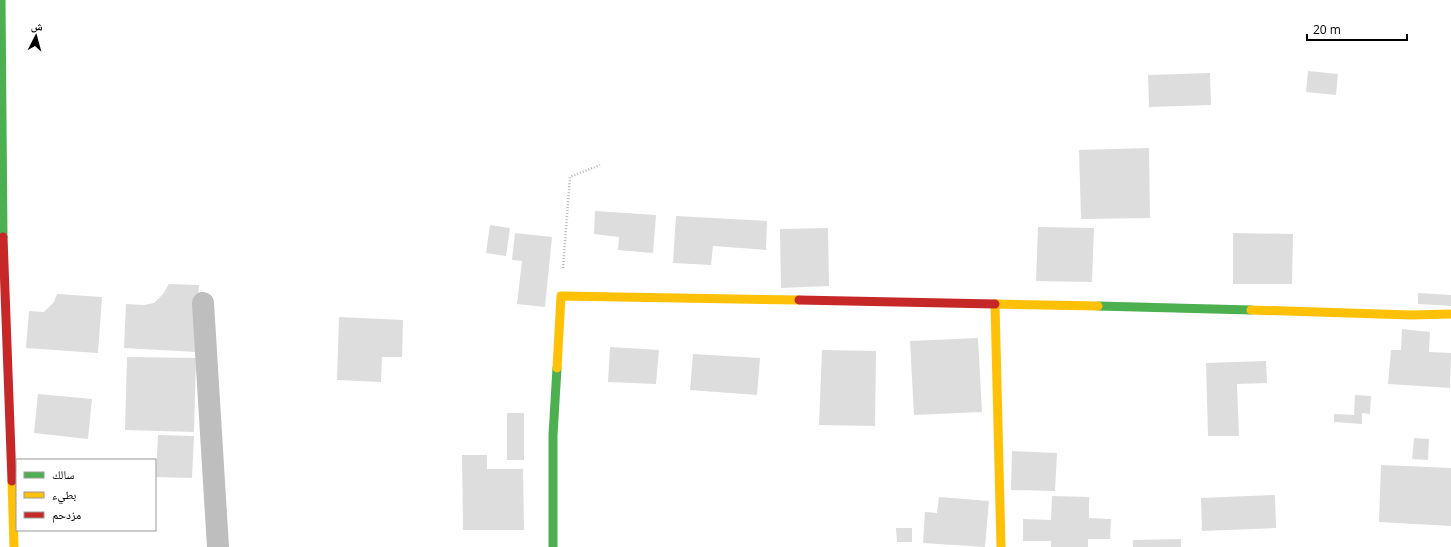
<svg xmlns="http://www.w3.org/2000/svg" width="1451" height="547" font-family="'Open Sans','Noto Naskh Arabic',sans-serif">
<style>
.building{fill:#ddd}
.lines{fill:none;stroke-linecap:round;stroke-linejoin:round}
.path{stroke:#b8b8b8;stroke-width:2.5;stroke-dasharray:1 2;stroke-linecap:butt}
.street{stroke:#bebebe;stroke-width:22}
.fast{stroke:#4caf50;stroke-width:9}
.slow{stroke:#ffc107;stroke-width:9}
.jam{stroke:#c62828;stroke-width:9}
</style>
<rect width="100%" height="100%" fill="#fff"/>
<g class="building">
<polygon points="1308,71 1338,74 1336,95 1306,92"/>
<polygon points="1210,73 1211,105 1149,107 1148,75"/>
<polygon points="1149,148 1150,218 1081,219 1079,150"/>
<polygon points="595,211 656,215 653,253 618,250 619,237 594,234"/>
<polygon points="676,216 767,221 766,250 713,246 711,265 673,263"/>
<polygon points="490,225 510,228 506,256 486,253"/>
<polygon points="1038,227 1094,228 1092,282 1036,281"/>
<polygon points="828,228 829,286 781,288 780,229"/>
<polygon points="515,233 552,237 545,307 517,304 522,261 512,260"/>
<polygon points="1233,233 1293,234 1292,284 1233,284"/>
<polygon points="169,284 199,285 196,352 124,348 126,304 144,305 154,303 163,294"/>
<polygon points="1418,293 1451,295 1451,306 1418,304"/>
<polygon points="57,294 102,297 98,353 26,348 29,311 44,312 54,302"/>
<polygon points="339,317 403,320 402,357 382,357 381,382 337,380"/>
<polygon points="1402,329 1430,332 1429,352 1451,353 1450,388 1388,384 1391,350 1401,350"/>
<polygon points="978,338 982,412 914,415 910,341"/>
<polygon points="610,347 659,350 656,384 608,382"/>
<polygon points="822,350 876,351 875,426 819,425"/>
<polygon points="693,354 760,358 757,395 690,390"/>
<polygon points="127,357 196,358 194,432 125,430"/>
<polygon points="1266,361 1267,383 1237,384 1239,436 1208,436 1206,363"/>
<polygon points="38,394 92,399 88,439 34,433"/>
<polygon points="1355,395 1371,396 1370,414 1362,413 1362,424 1334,422 1334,414 1354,415"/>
<rect x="507" y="413" width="17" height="47"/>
<polygon points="158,435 194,436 192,478 156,477"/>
<polygon points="1414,438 1429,439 1428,460 1412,459"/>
<polygon points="1012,451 1057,453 1055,491 1011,490"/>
<polygon points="462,455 487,455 487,469 523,469 524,530 463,530"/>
<polygon points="1381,465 1451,468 1451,526 1379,522"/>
<polygon points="1275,495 1276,528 1202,531 1201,498"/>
<polygon points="1052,496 1089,497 1089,518 1111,519 1110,539 1088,539 1088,547 1051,547 1051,541 1023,541 1023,519 1051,520"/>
<polygon points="939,497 989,501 985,547 923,543 925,512 937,513"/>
<polygon points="896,528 912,528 912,542 897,542"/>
<polygon points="1181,539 1181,547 1133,547 1133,540"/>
</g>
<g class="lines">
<polyline class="path" points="563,268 570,177 600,165"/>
<polyline class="street" points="203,303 218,547"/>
<g class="fast">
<polyline points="1,0 3,237"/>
<polyline points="1098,306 1251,310"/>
<polyline points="553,547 553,435 557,368"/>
</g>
<g class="slow">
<polyline points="1251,310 1411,315 1451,314"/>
<polyline points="557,368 561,296 799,300"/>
<polyline points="12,481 14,547"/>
<polyline points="1001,547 995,304 1098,306"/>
</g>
<g class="jam">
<polyline points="3,237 12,481"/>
<polyline points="799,300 995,304"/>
</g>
</g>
<rect x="16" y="459" width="140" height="72" fill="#ffffff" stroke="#999999"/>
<rect x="24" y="472" width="20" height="6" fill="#4caf50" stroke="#999999"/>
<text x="52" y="479" font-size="12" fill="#000000">سالك</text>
<rect x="24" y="492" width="20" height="6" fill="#ffc107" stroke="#999999"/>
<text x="52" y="499" font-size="12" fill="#000000">بطيء</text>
<rect x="24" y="512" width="20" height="6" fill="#c62828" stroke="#999999"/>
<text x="52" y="519" font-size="12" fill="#000000">مزدحم</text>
<g transform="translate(36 36) rotate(6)" stroke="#ffffff" stroke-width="3" paint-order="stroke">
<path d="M0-3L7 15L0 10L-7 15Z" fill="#000000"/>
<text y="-6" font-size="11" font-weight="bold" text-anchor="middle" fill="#000000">ش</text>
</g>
<path d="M1307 34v6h100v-6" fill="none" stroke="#000000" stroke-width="2"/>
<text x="1313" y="34" font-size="12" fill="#000000" stroke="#ffffff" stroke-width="3" paint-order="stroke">20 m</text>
</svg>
